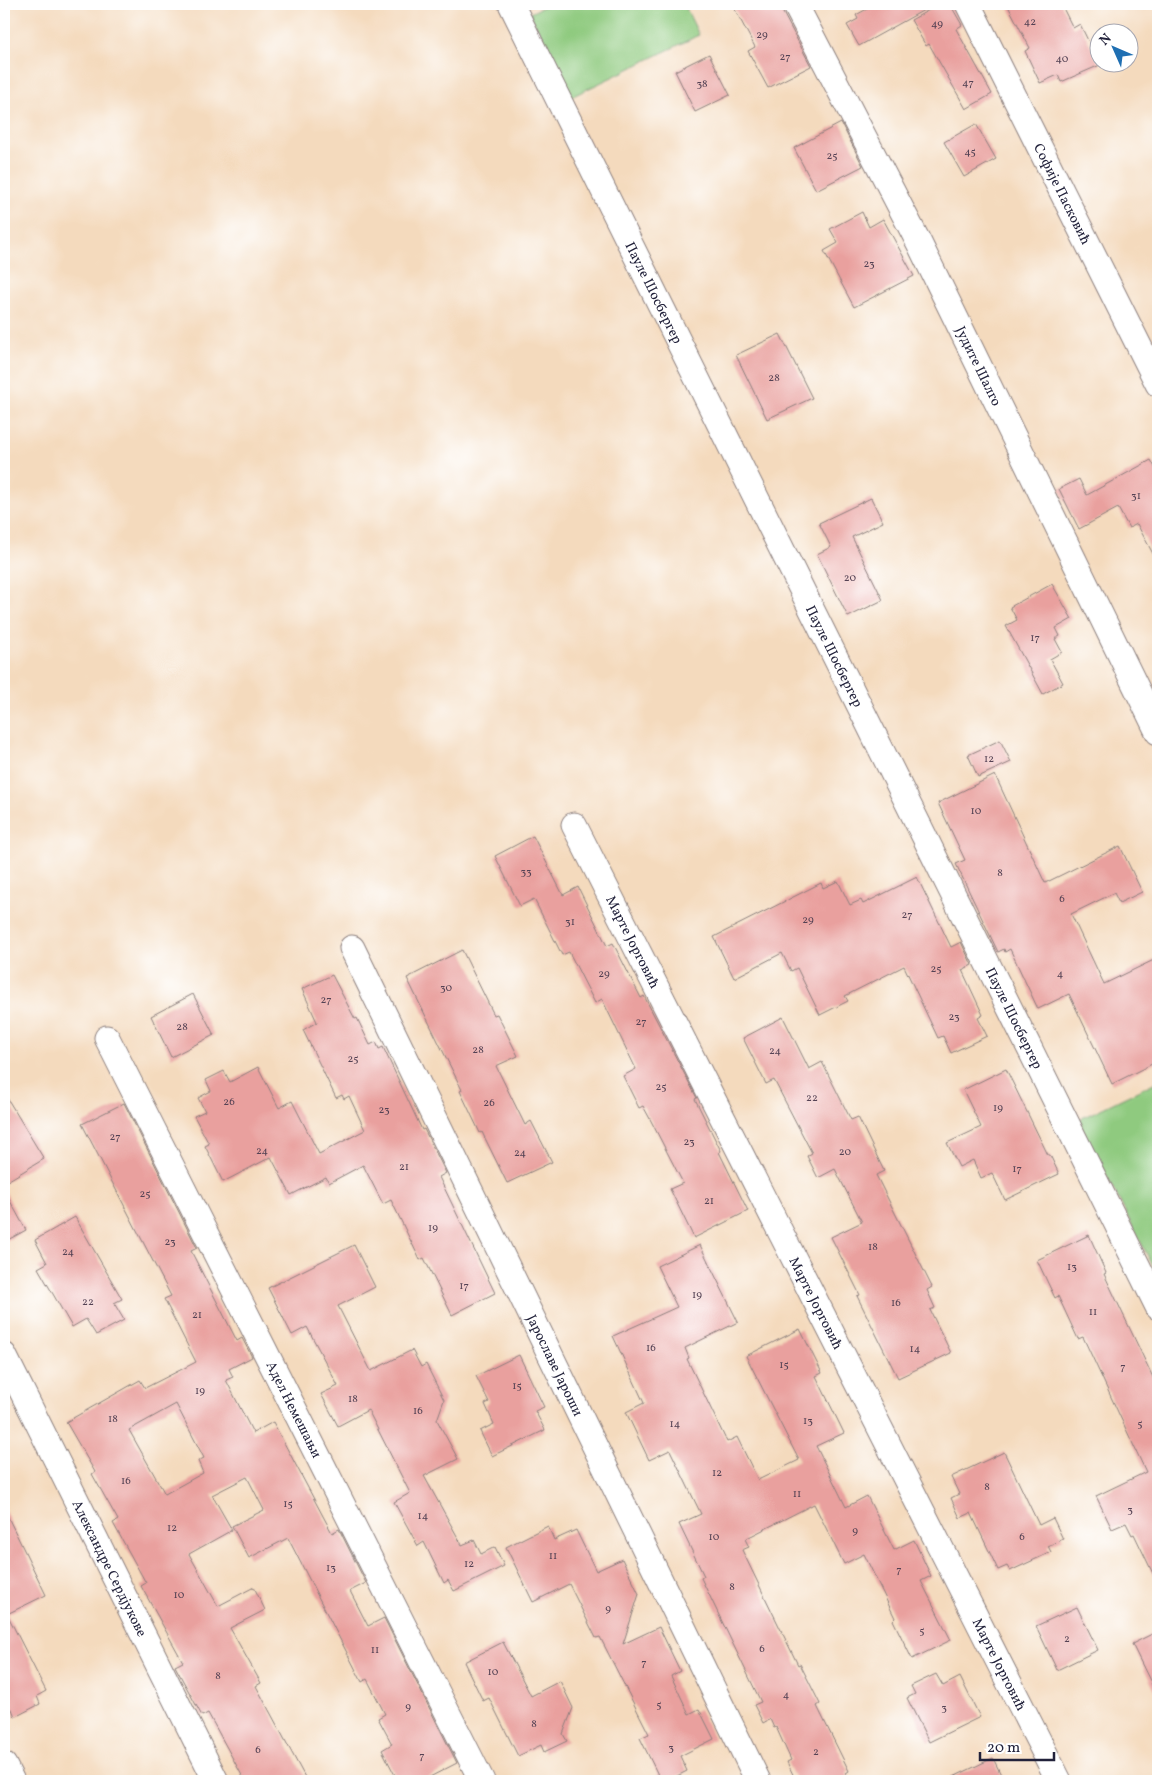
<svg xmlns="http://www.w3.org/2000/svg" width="1162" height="1785" font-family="Vollkorn,serif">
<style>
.pitch{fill:#8fca7f;stroke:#58765d}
.building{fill:#e9a09e;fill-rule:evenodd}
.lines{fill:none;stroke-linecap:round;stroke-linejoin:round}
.street-casing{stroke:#8b7e7c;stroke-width:27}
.street{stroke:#fff;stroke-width:25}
.labels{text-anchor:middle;stroke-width:4;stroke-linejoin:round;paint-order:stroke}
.number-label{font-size:11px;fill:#544254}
.street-label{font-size:14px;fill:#22223b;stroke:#fff}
</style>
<rect width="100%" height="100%" fill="#fff"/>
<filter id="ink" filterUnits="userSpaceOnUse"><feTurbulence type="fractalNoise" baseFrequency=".02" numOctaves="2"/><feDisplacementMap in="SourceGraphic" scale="10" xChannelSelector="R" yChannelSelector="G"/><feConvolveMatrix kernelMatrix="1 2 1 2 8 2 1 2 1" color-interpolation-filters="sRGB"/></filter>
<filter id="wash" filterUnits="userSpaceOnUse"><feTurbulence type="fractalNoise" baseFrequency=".0096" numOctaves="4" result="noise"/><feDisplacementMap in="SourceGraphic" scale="20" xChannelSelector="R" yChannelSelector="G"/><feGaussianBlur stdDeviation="1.12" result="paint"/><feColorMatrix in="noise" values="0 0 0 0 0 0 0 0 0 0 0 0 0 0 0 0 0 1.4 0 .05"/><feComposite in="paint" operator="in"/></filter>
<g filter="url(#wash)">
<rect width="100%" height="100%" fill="#f4dabd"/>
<g class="pitch">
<polygon points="549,4 684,4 699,35 571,97 530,13"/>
<polygon points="1158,1081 1158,1276 1078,1120"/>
</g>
<g id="blocks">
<g class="building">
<polygon points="732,4 781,4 782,11 811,66 768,88 748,51 755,47"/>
<polygon points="876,4 935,4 859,46 847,25 858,19 856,15"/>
<polygon points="940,4 950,4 962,25 956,29 992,94 966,109 929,44 926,46 911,20"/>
<polygon points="1007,4 1061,4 1073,28 1080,24 1100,65 1061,82 1058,75 1040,83 1025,51 1030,48"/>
<polygon points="709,54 730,95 695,112 675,71"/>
<polygon points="841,123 863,166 816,190 794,148"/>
<polygon points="976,124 996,159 964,177 944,142"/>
<polygon points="862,212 869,227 883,219 914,276 854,307 824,251 838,243 830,229"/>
<polygon points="780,334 812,398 767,419 736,355"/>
<polygon points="1151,460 1158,473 1158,563 1137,524 1129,528 1118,508 1079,529 1059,489 1079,479 1087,495"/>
<polygon points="871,498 883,522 852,537 883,600 848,617 817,554 831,547 819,523"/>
<polygon points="1052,584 1072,619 1056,628 1060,636 1055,639 1062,652 1050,659 1063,683 1043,694 1006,626 1017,620 1010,607"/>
<polygon points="1000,740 1011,762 978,777 968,755"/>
<polygon points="995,775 1045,883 1120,846 1142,892 1119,903 1114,893 1071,914 1104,984 1158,958 1158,1061 1112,1084 1069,994 1038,1009 1010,949 1005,952 1004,949 998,952 956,864 965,860 938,803"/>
<polygon points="533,836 563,895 578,887 607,946 613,943 641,998 644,996 697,1098 695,1099 721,1151 719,1152 748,1211 694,1238 670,1189 683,1183 649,1117 643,1106 639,1108 623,1076 636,1069 602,999 595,1003 569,952 562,955 534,899 520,906 495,856"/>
<polygon points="917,877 951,947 961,942 972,965 962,970 983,1015 978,1018 987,1036 951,1053 943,1036 938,1038 904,966 845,996 848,1001 820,1015 797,968 791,971 782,953 734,978 714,937 821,883 823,888 838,881 850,905 861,900 863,904"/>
<polygon points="462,950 494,1015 497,1014 518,1056 496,1066 525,1125 531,1121 552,1162 507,1183 482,1132 480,1133 460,1091 462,1090 407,978"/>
<polygon points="332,975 355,1019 357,1018 370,1045 376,1042 379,1049 383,1047 422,1130 424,1129 446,1173 439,1177 495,1293 452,1315 424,1258 420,1260 391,1200 383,1204 363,1165 329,1183 326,1177 291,1195 271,1157 223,1182 205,1146 209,1144 194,1116 205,1111 198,1098 211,1091 206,1080 224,1071 230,1082 258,1067 279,1108 292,1101 319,1154 365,1130 349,1096 344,1099 342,1095 336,1098 303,1030 317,1022 302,989"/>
<polygon points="193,994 214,1035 171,1057 151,1016"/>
<polygon points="783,1017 809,1069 822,1062 851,1120 858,1117 884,1171 876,1175 932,1287 927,1290 935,1308 930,1310 951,1353 898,1378 857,1296 860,1295 831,1237 862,1222 835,1169 818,1178 807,1156 812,1153 774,1080 766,1084 743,1038"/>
<polygon points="1006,1069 1048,1155 1050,1155 1059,1174 1005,1200 992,1173 981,1178 973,1160 959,1167 947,1143 981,1127 963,1090"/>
<polygon points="4,1093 44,1159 4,1183"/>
<path d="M 124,1103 L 197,1248 L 191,1251 L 237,1341 L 242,1338 L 252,1357 L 229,1369 L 233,1377 L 226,1380 L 253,1433 L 273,1422 L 332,1533 L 339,1529 L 366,1583 L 350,1591 L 368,1626 L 384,1618 L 457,1763 L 422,1781 L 398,1781 L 382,1750 L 392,1744 L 378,1718 L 385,1714 L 367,1679 L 362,1682 L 288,1538 L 249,1558 L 232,1526 L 264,1510 L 247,1477 L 212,1495 L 232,1530 L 189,1554 L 218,1606 L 254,1587 L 265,1610 L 230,1628 L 261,1683 L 256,1686 L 307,1781 L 245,1781 L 208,1713 L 202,1716 L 175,1666 L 183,1662 L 141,1586 L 146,1583 L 113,1523 L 118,1520 L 92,1474 L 95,1472 L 66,1422 L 140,1380 L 145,1388 L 196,1362 L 164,1299 L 171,1296 L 82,1124 ZM 176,1404 L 204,1458 L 198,1461 L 203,1473 L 165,1494 L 129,1430 Z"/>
<polygon points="4,1190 26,1230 4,1242"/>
<polygon points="75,1217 122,1299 114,1303 124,1320 96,1335 86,1319 72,1327 38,1268 47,1263 35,1240"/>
<polygon points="1089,1235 1106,1273 1104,1274 1158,1388 1158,1584 1134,1534 1132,1535 1126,1523 1112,1529 1096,1496 1146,1472 1083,1337 1078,1339 1058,1296 1055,1298 1037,1260"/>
<polygon points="354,1245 375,1287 338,1306 371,1371 412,1350 421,1367 426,1364 444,1400 437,1420 458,1459 424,1476 462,1545 474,1540 481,1554 495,1547 504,1566 454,1591 448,1580 444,1583 424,1542 418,1546 394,1502 410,1493 368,1410 338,1426 321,1394 338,1386 307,1327 292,1335 268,1288"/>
<polygon points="700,1245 738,1322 685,1348 689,1358 687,1359 727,1442 737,1437 758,1480 799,1460 746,1356 800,1329 822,1373 816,1376 844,1433 816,1446 846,1507 867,1496 894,1550 914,1540 931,1576 921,1581 951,1640 912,1659 893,1620 895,1618 864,1554 844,1564 814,1504 745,1539 749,1547 742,1550 798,1665 800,1664 820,1704 817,1706 849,1771 846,1773 850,1781 796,1781 787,1762 791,1760 776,1727 774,1728 770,1719 763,1723 754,1705 761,1702 701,1578 704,1576 679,1524 701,1514 670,1450 649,1460 626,1412 644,1403 613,1336 677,1307 657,1266"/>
<polygon points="519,1355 544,1407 535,1411 545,1430 492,1456 480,1431 494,1424 485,1404 489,1402 476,1376"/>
<polygon points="1004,1452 1039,1525 1053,1518 1063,1539 1048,1546 1051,1552 1010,1571 1007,1566 998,1570 971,1513 960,1518 951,1498 959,1494 951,1477"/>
<polygon points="4,1509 46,1595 7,1614 46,1691 37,1696 40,1704 15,1717 12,1709 4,1713"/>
<polygon points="548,1526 554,1540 576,1530 596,1571 622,1559 639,1594 623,1644 659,1627 680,1671 671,1676 689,1714 699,1709 714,1739 680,1756 687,1771 667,1781 661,1781 640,1738 649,1734 600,1637 596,1638 569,1584 533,1602 506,1547"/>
<polygon points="1077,1607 1098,1650 1057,1670 1036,1626"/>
<polygon points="1158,1631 1158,1697 1132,1644"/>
<polygon points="503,1642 531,1696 560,1681 573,1708 563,1734 567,1741 544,1752 541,1745 518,1756 489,1698 483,1701 464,1662"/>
<polygon points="936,1674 943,1686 960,1677 980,1717 929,1742 907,1698 915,1694 911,1686"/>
<polygon points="993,1758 1004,1781 945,1781"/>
</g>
</g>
</g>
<g filter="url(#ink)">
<use href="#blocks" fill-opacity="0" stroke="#8b7e7c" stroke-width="1"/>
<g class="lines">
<defs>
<g id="street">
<path id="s1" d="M 511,4 L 1158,1307"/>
<path id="s2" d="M 795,4 L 919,243 L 1158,732"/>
<path id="s3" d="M 968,4 L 1158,384"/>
<path id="s4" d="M 574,825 L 1059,1781"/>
<path id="s5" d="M 352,948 L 758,1781"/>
<path id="s6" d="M 107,1038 L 482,1781"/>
<path id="s7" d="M 4,1355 L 216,1781"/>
<polyline points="4,1765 12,1781"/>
</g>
</defs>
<use href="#street" class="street-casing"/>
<use href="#street" class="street"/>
</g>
</g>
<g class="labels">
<g class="number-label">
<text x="1030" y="25">42</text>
<text x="937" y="27">49</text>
<text x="762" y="38">29</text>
<text x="785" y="60">27</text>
<text x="1062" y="62">40</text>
<text x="968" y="86">47</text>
<text x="702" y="87">38</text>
<text x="970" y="155">45</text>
<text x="832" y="159">25</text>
<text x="869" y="267">23</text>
<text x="774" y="381">28</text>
<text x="1136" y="499">31</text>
<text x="850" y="581">20</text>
<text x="1035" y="641">17</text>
<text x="989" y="762">12</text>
<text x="976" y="814">10</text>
<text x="526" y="875">33</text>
<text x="1000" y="876">8</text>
<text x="1062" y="902">6</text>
<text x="907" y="918">27</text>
<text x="808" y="923">29</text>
<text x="570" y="925">31</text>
<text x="936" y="972">25</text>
<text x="604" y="977">29</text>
<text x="1060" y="977">4</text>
<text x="446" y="991">30</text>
<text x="326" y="1003">27</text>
<text x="954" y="1020">23</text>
<text x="641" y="1025">27</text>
<text x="182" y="1030">28</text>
<text x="478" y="1053">28</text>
<text x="775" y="1054">24</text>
<text x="353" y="1062">25</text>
<text x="661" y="1090">25</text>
<text x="812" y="1101">22</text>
<text x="229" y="1105">26</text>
<text x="489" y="1106">26</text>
<text x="998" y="1111">19</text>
<text x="384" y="1113">23</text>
<text x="115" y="1140">27</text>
<text x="689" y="1145">23</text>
<text x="262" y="1154">24</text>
<text x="845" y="1155">20</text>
<text x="520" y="1156">24</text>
<text x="404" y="1170">21</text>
<text x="1017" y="1172">17</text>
<text x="145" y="1197">25</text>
<text x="709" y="1204">21</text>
<text x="433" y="1231">19</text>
<text x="170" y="1245">23</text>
<text x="873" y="1250">18</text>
<text x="68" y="1255">24</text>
<text x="1072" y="1270">13</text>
<text x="464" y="1289">17</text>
<text x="697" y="1298">19</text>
<text x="88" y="1305">22</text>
<text x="896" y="1306">16</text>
<text x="1093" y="1315">11</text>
<text x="197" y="1318">21</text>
<text x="651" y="1351">16</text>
<text x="915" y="1352">14</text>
<text x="784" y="1368">15</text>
<text x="1123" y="1370">7</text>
<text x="517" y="1389">15</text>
<text x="200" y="1394">19</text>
<text x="353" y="1402">18</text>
<text x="418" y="1414">16</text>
<text x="113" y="1422">18</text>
<text x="808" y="1424">13</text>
<text x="675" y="1427">14</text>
<text x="1140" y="1427">5</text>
<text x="717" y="1476">12</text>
<text x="126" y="1484">16</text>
<text x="987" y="1490">8</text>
<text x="797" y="1497">11</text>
<text x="288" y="1507">15</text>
<text x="1130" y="1513">3</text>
<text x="423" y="1519">14</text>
<text x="172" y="1531">12</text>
<text x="855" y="1534">9</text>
<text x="714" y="1540">10</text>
<text x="1022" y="1540">6</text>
<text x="553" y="1559">11</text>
<text x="469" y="1567">12</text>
<text x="331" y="1571">13</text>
<text x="899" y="1573">7</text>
<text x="732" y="1590">8</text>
<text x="179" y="1598">10</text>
<text x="608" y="1612">9</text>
<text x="922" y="1634">5</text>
<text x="1067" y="1642">2</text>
<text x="762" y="1652">6</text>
<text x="375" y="1653">11</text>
<text x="644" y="1666">7</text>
<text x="493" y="1675">10</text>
<text x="218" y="1679">8</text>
<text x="786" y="1698">4</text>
<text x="659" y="1708">5</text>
<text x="408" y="1710">9</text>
<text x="944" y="1711">3</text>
<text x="534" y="1727">8</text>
<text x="671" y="1751">3</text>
<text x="258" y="1753">6</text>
<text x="816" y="1755">2</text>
<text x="422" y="1759">7</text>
</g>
<g class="street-label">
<text dy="5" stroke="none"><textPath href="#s3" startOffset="212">Софије Пасковић</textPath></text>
<text dy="5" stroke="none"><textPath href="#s1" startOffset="322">Пауле Шосбергер</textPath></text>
<text dy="5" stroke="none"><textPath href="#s2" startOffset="406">Јудите Шалго</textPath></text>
<text dy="5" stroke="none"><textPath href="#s1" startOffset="728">Пауле Шосбергер</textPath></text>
<text dy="5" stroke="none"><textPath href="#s4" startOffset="131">Марте Јорговић</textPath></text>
<text dy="5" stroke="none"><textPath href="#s1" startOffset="1132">Пауле Шосбергер</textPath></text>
<text dy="5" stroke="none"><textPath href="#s4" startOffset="536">Марте Јорговић</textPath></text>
<text dy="5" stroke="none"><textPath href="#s5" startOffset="464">Јарославе Јароши</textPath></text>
<text dy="5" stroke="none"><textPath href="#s6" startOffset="416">Адел Немешањи</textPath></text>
<text dy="5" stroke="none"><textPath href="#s7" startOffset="238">Александре Сердјукове</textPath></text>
<text dy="5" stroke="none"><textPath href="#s4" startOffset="941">Марте Јорговић</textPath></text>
</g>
</g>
<rect width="1162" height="1785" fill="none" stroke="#fff" stroke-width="20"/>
<g transform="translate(1114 48) rotate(315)"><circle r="24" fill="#ffffff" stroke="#a7a7b1"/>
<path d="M0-4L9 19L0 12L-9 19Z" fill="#1f6fb2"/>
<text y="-8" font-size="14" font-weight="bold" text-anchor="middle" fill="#22223b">N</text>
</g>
<path d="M980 1752v8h74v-8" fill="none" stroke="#22223b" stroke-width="2.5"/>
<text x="987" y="1752" font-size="15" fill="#22223b" stroke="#ffffff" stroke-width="4" paint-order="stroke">20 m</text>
</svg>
